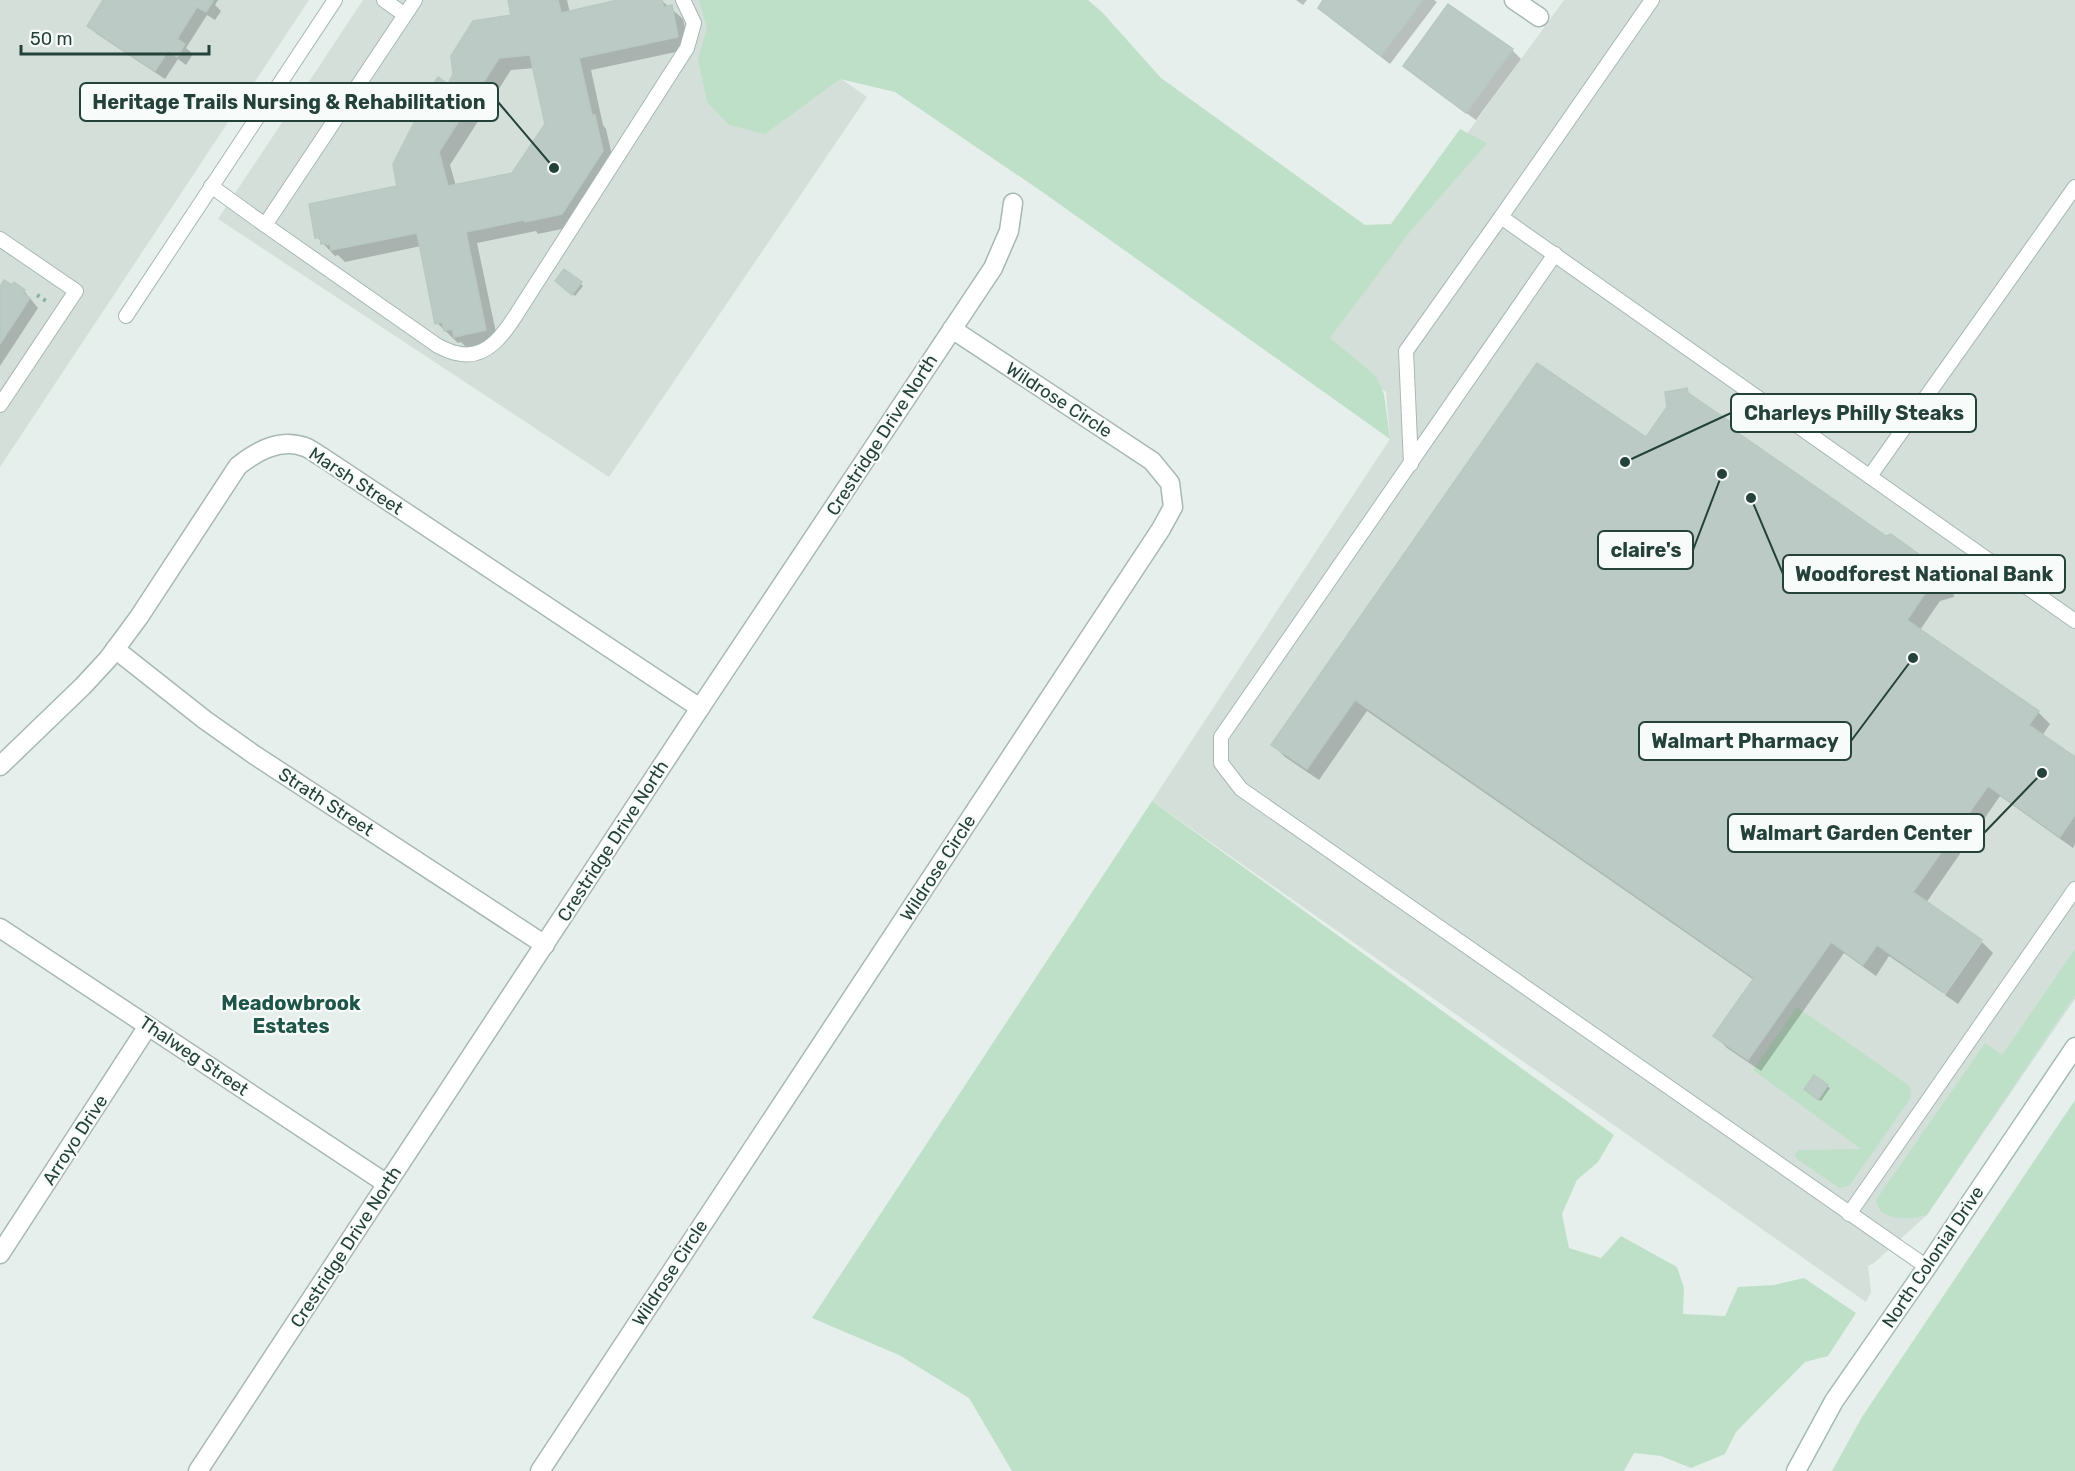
<svg xmlns="http://www.w3.org/2000/svg" width="2075" height="1471" font-family="Rubik,sans-serif">
<style>
.built{fill:#d4dfda}
.green{fill:#bfe0c8}
.shadow{fill:#0003;fill-rule:evenodd}
.building{fill:#bbcac4;stroke:#b8c9c2;stroke-width:1.5;fill-rule:evenodd}
.lines{fill:none;stroke-linecap:round;stroke-linejoin:round}
.lane-casing{stroke:#a8b8b2;stroke-width:16}
.street-casing{stroke:#a8b8b2;stroke-width:21}
.secondary-casing{stroke:#a4bbb3;stroke-width:21}
.path{stroke:#86b3a5;stroke-width:4;stroke-dasharray:3 4.5;stroke-linecap:butt}
.lane{stroke:#fff;stroke-width:14}
.street{stroke:#fff;stroke-width:18}
.secondary{stroke:#fff;stroke-width:18}
.labels{text-anchor:middle;stroke-width:4.5;stroke-linejoin:round;paint-order:stroke}
.street-label{font-size:18px;fill:#24423a;stroke:#f7fbf9}
.neighbourhood-label{font-size:20px;font-weight:bold;fill:#1f5548;stroke:#f7fbf9}
.leader{fill:none;stroke:#24423a;stroke-width:2}
.callout-dot{fill:#24423a;stroke:#f7fbf9;stroke-width:2}
.callout{fill:#f7fbf9;stroke:#24423a;stroke-width:2}
.callout-label{font-size:20px;text-anchor:middle;font-weight:bold;fill:#24423a}
</style>
<rect width="100%" height="100%" fill="#e6efeb"/>
<g class="built">
<polygon points="0,0 309,0 0,467"/>
<polygon points="363,0 729,0 867,97 609,477 218,219"/>
<polygon points="1564,0 2075,0 2075,999 1927,1215 1874,1263 1868,1266 1871,1292 1866,1302 1152,801 1390,439 1386,392 1315,343"/>
</g>
<g class="green">
<polygon points="699,0 1088,0 1102,12 1161,78 1365,225 1391,224 1460,129 1487,143 1409,233 1330,338 1376,376 1384,394 1390,439 1041,191 895,92 840,79 765,134 729,125 707,102 698,59 707,28"/>
<polygon points="1152,801 1614,1135 1598,1162 1577,1180 1562,1214 1569,1248 1601,1258 1621,1236 1677,1267 1684,1288 1683,1314 1725,1316 1738,1287 1774,1285 1804,1278 1856,1313 1828,1356 1805,1362 1736,1432 1725,1454 1691,1468 1661,1456 1634,1453 1624,1471 1012,1471 969,1398 899,1355 812,1318"/>
<path d="M 2075,949 L 2075,995 L 1927,1215 C 1912,1220 1878,1222 1876,1200 L 1985,1043 L 2002,1055 Z"/>
<polygon points="1797,1007 1907,1084 1911,1090 1910,1099 1849,1186 1839,1188 1796,1158 1795,1154 1798,1150 1861,1149 1753,1070"/>
<polygon points="2075,1100 2075,1471 1832,1471 1862,1417"/>
</g>
<g class="shadow">
<polygon points="105,0 218,0 215,5 221,11 215,20 207,15 186,48 193,54 186,65 178,59 165,79 97,34 88,25"/>
<path d="M 510,0 L 567,0 L 570,13 L 625,0 L 661,0 L 683,19 L 690,49 L 591,70 L 603,125 L 606,129 L 614,164 L 566,228 L 538,234 L 536,231 L 477,243 L 498,342 L 467,348 L 461,342 L 458,343 L 437,323 L 421,246 L 345,262 L 338,255 L 335,256 L 317,237 L 399,188 L 439,101 L 430,92 L 448,86 L 513,16 ZM 535,68 L 546,125 L 513,174 L 456,186 L 450,165 L 511,70 ZM 326,242 L 338,243 L 326,245 Z"/>
<polygon points="1296,0 1307,0 1303,5"/>
<polygon points="1325,0 1434,0 1437,2 1390,64 1329,17 1320,8"/>
<polygon points="1512,50 1521,59 1476,120 1414,75 1405,66"/>
<polygon points="559,283 581,284 583,286 575,296"/>
<polygon points="0,290 24,291 38,308 0,366"/>
<polygon points="1686,390 1699,402 1731,424 1743,437 1886,538 1934,567 1938,566 1951,578 1954,597 1940,601 1920,630 2038,712 2050,724 2042,736 2075,759 2075,844 2073,848 2000,796 1926,903 1979,941 1943,993 1889,956 1876,976 1844,953 1761,1071 1727,1048 1715,1036 1754,980 1367,711 1319,780 1285,757 1273,745 1647,440"/>
<polygon points="1982,942 1993,953 1958,1004 1945,995"/>
<polygon points="1827,1086 1830,1088 1821,1101 1808,1092"/>
</g>
<g class="building">
<polygon points="103,0 212,0 213,1 206,12 197,7 177,39 185,44 177,57 168,51 155,71 87,26"/>
<path d="M 508,0 L 558,0 L 561,13 L 618,0 L 662,0 L 664,7 L 672,5 L 678,37 L 579,58 L 592,115 L 595,115 L 603,151 L 562,214 L 525,222 L 524,220 L 466,232 L 486,330 L 454,337 L 452,329 L 444,331 L 442,322 L 435,324 L 417,233 L 331,250 L 330,243 L 321,244 L 320,237 L 315,238 L 309,204 L 397,186 L 393,164 L 420,111 L 431,109 L 439,99 L 428,92 L 438,77 L 448,84 L 453,74 L 451,56 L 473,21 L 511,15 ZM 530,55 L 545,124 L 512,173 L 448,186 L 439,152 L 499,58 Z"/>
<polygon points="1323,0 1423,0 1381,56 1318,8"/>
<polygon points="1448,4 1513,49 1466,113 1403,66"/>
<polygon points="564,269 582,282 572,295 555,281"/>
<polygon points="4,280 12,285 14,282 25,290 23,293 30,298 0,344 0,287"/>
<polygon points="1537,363 1646,437 1667,407 1665,392 1687,388 1688,393 1732,423 1731,428 1886,536 1891,534 1934,565 1939,565 1943,585 1928,589 1907,620 2039,711 2029,725 2075,757 2075,815 2060,837 1988,786 1913,892 1982,940 1945,993 1877,945 1863,965 1831,942 1748,1060 1713,1036 1754,978 1355,700 1307,769 1271,745"/>
<polygon points="1814,1075 1828,1085 1818,1100 1804,1089"/>
</g>
<g class="lines">
<defs>
<g id="lane">
<path d="M 384,0 L 405,15 L 265,225 L 438,346 C 444,349 450,352 456,353 C 489,362 508,328 523,304 L 687,48 L 694,23 L 683,0"/>
<polyline points="1652,0 1501,217 2075,621"/>
<polyline points="405,15 415,0"/>
<polyline points="211,186 265,225"/>
<polyline points="0,239 76,291 0,405"/>
<polyline points="1555,254 1221,737 1221,763 1241,789 1927,1267"/>
<polyline points="126,316 335,0"/>
<polyline points="1411,464 1406,351 1501,217"/>
<polyline points="1870,476 2075,187"/>
<polyline points="1849,1214 2075,889"/>
</g>
<g id="street">
<polyline points="1514,0 1539,17"/>
<polyline points="115,649 205,720 253,754 545,945"/>
<path d="M 0,766 L 83,686 L 108,659 L 139,617 L 238,466 C 257,451 280,438 305,447 C 311,449 316,454 322,457 L 700,708"/>
<polyline points="0,928 387,1184"/>
<polyline points="0,1254 148,1026"/>
<polyline points="198,1471 700,708 993,268 1009,231 1013,203"/>
<polyline points="540,1471 1161,529 1173,507 1170,483 1152,461 952,329"/>
</g>
<polyline id="secondary" points="1796,1471 1834,1401 1927,1267 2075,1047"/>
</defs>
<use href="#lane" class="lane-casing"/>
<use href="#street" class="street-casing"/>
<use href="#secondary" class="secondary-casing"/>
<polyline class="path" points="37,295 46,301"/>
<use href="#lane" class="lane"/>
<use href="#street" class="street"/>
<use href="#secondary" class="secondary"/>
</g>
<g class="labels">
<g class="street-label">
<text transform="translate(1059 400) rotate(33)" y="6">Wildrose Circle</text>
<text transform="translate(882 435) rotate(-57)" y="6">Crestridge Drive North</text>
<text transform="translate(356 481) rotate(33)" y="6">Marsh Street</text>
<text transform="translate(326 802) rotate(33)" y="6">Strath Street</text>
<text transform="translate(613 841) rotate(-57)" y="6">Crestridge Drive North</text>
<text transform="translate(938 868) rotate(-57)" y="6">Wildrose Circle</text>
<text transform="translate(194 1056) rotate(34)" y="6">Thalweg Street</text>
<text transform="translate(75 1140) rotate(-57)" y="6">Arroyo Drive</text>
<text transform="translate(346 1247) rotate(-57)" y="6">Crestridge Drive North</text>
<text transform="translate(1933 1257) rotate(-56)" y="6">North Colonial Drive</text>
<text transform="translate(670 1273) rotate(-57)" y="6">Wildrose Circle</text>
</g>
<g class="neighbourhood-label">
<text x="291" y="1010">Meadowbrook<tspan x="291" dy="23">Estates</tspan></text>
</g>
</g>
<path class="leader" d="M554 168L498 102M1625 462L1731 413M1722 474L1693 550M1751 498L1783 574M1913 658L1851 741M2042 773L1984 833"/>
<g class="callout-dot">
<circle cx="554" cy="168" r="6"/>
<circle cx="1625" cy="462" r="6"/>
<circle cx="1722" cy="474" r="6"/>
<circle cx="1751" cy="498" r="6"/>
<circle cx="1913" cy="658" r="6"/>
<circle cx="2042" cy="773" r="6"/>
</g>
<g class="callout">
<rect x="80" y="83" width="418" height="38" rx="6"/>
<rect x="1731" y="394" width="245" height="38" rx="6"/>
<rect x="1598" y="531" width="95" height="38" rx="6"/>
<rect x="1783" y="555" width="282" height="38" rx="6"/>
<rect x="1639" y="722" width="212" height="38" rx="6"/>
<rect x="1728" y="814" width="256" height="38" rx="6"/>
</g>
<g class="callout-label">
<text x="289" y="109">Heritage Trails Nursing &amp; Rehabilitation</text>
<text x="1854" y="420">Charleys Philly Steaks</text>
<text x="1646" y="557">claire's</text>
<text x="1924" y="581">Woodforest National Bank</text>
<text x="1745" y="748">Walmart Pharmacy</text>
<text x="1856" y="840">Walmart Garden Center</text>
</g>
<path d="M21 45v9h188v-9" fill="none" stroke="#24423a" stroke-width="3"/>
<text x="30" y="45" font-size="18" fill="#24423a" stroke="#f7fbf9" stroke-width="4.5" paint-order="stroke">50 m</text>
</svg>
